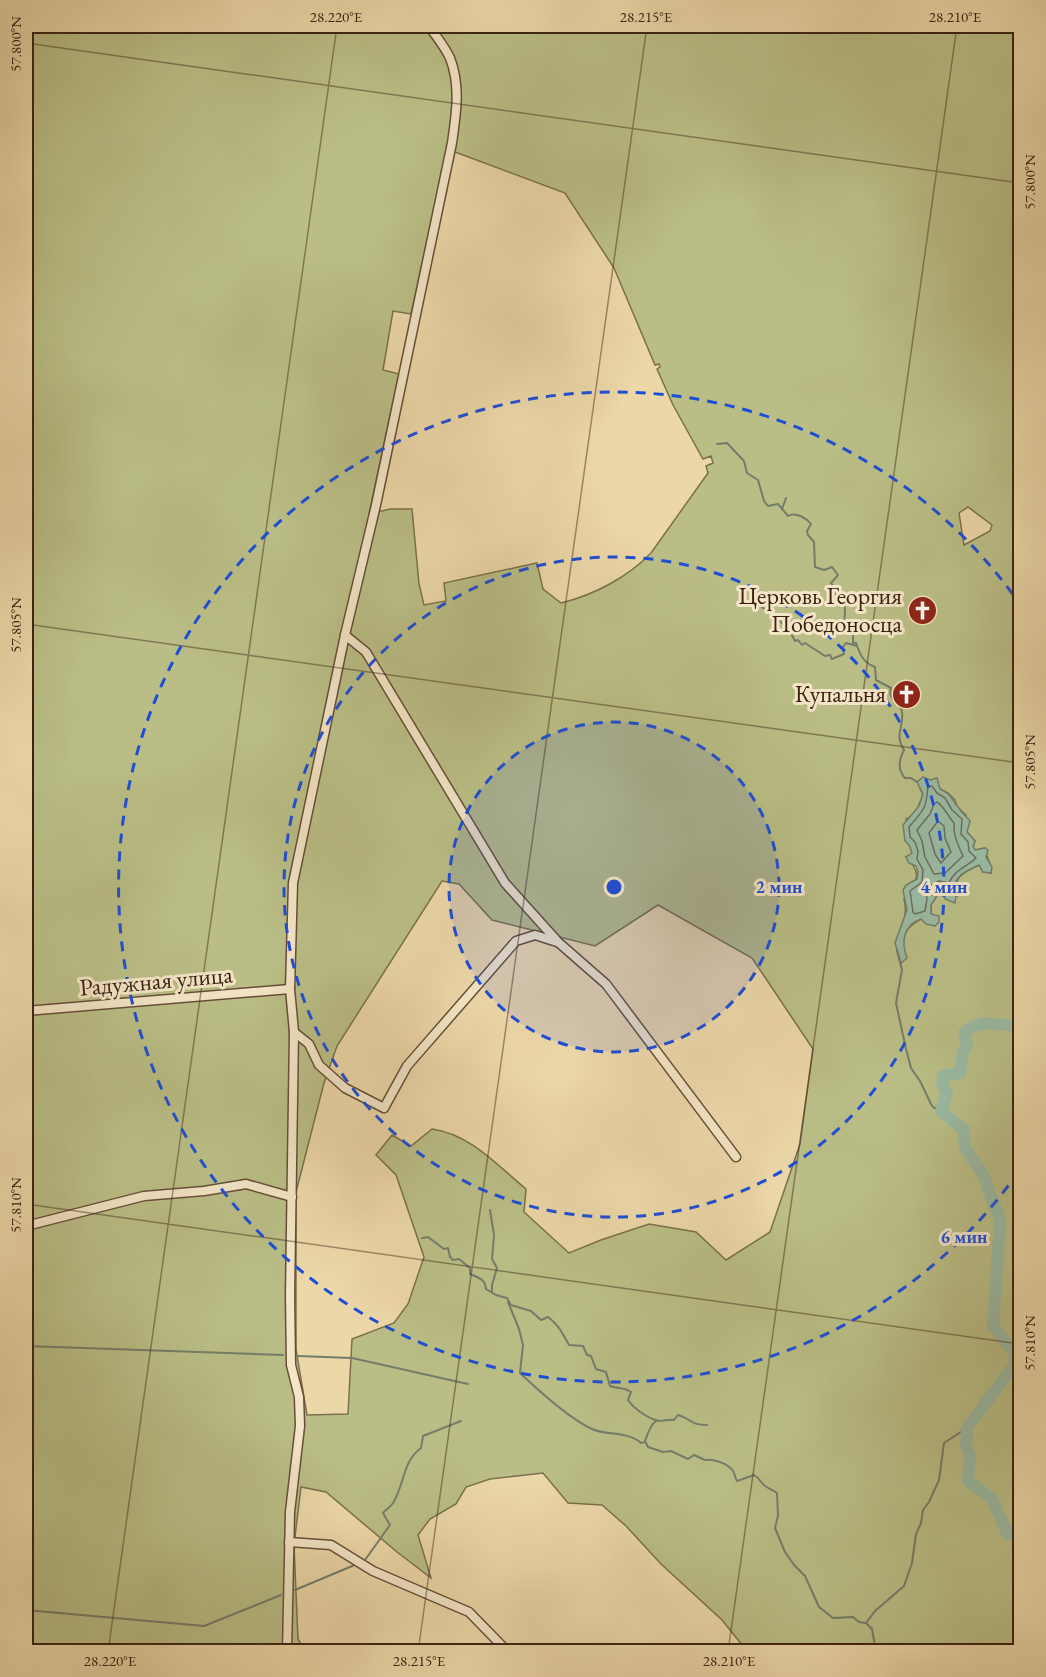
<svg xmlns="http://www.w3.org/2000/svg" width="1046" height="1677" font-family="'EB Garamond',serif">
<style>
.green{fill:#babe86;stroke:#7a704d;stroke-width:1.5;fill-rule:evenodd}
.water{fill:#9abaa3;stroke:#747d6a;stroke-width:1.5}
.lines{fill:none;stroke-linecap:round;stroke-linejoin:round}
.shore{stroke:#6a6e5c;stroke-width:1.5}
.stream{stroke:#747d6a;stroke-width:2}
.river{stroke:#9abaa3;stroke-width:12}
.minor-casing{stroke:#674e39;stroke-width:11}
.minor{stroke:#f3e5c6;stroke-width:8}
.ticks{fill:none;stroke:#3b2114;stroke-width:1.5;stroke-opacity:0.45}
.ring{fill:none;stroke:#1d4ed8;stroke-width:3;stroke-dasharray:10 8}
.labels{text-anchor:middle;stroke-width:6;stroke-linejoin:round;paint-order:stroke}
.poi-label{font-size:24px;fill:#3b2114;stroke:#f3e5c6;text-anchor:end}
.street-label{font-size:24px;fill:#3b2114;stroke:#f3e5c6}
.centre{fill:#1d4ed8;stroke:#f3e5c6;stroke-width:3}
.ring-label{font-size:18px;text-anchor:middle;font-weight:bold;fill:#1d4ed8;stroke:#f3e5c6;stroke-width:6;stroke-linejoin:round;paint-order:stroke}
.neatline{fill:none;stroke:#3b2114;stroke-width:2}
.ticks-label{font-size:15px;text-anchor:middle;fill:#3b2114}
</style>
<rect width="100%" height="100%" fill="#ecd7a8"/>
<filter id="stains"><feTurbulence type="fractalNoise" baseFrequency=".00333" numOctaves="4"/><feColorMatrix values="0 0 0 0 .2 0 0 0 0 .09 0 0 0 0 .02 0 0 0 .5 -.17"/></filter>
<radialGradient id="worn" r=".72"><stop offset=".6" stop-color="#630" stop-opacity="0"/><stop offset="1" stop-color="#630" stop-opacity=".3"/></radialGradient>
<path class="green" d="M 26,26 L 1020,26 L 1020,1651 L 747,1651 L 722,1620 L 661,1564 L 626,1526 L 602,1505 L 568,1503 L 543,1473 L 490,1479 L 466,1487 L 456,1504 L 430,1519 L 418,1535 L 431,1578 L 397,1552 L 326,1492 L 301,1487 L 294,1545 L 298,1639 L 305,1651 L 26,1651 ZM 447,149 L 565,193 L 614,268 L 655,365 L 659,364 L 660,367 L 657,369 L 673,405 L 703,459 L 711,456 L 713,463 L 706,466 L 708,473 L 651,553 C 628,577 594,595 561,603 L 543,589 L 537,563 L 444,583 L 446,601 L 424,605 L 419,584 L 412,509 L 390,509 L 369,514 L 399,374 L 383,370 L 393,311 L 411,314 ZM 968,507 L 992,525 L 990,531 L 964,545 L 959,513 ZM 937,783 L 940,789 L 948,793 L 955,800 L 957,807 L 966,815 L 967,832 L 975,841 L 973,847 L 975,850 L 985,848 C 986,857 992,864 991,873 L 983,872 L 979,865 C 964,872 952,877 957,896 L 943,892 L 941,886 L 930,895 L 936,896 L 931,905 L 931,914 C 901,928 905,931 901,963 C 888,932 911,927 904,899 C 916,880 924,875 906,857 L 912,854 L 906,819 C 917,814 919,805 923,794 L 920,789 ZM 442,881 L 459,884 L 492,920 L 595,946 L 658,905 L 752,958 L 813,1049 L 800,1144 L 770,1232 L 726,1260 L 696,1232 L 649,1224 L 601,1240 L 569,1253 L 524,1212 L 526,1189 C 498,1166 470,1134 432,1129 L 411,1146 L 392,1135 L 376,1155 L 396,1175 L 424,1257 L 408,1304 L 394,1323 L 352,1339 L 348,1414 L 307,1415 L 296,1349 L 296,1192 L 324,1083 L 337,1046 Z"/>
<path class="water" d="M 923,777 L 930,780 L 937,778 L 940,789 C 953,795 951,800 959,808 C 962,813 966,816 970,821 L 967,832 L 975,841 L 973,847 L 975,850 L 985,848 L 988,850 L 986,857 L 992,867 L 991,873 L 983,872 L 979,865 C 969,870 954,875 955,888 C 956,895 957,896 955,903 L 945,899 L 941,886 L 934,890 L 931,895 L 937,896 L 931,905 L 931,914 L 939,916 L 939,922 L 935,926 L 926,924 L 921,919 C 903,925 901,942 907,958 L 901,963 L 895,943 L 907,910 L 903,890 L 906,885 L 917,879 L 918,872 L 916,866 L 909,863 L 906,857 L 912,853 L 909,845 L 905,841 L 903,825 L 919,806 L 923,794 L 917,782 Z"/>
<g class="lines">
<g class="shore">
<path d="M 928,786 L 932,786 L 937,793 L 945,798 L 952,810 L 962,819 L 961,834 L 968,842 L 969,851 L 976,858 C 967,867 955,869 949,883 L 939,881 L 931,885 L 926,892 L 927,899 L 925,911 L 915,914 L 913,912 L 910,891 L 922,882 L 923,870 L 917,859 L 918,851 L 915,842 L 910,837 L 909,827 C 924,809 926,810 928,786 Z"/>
<path d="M 937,802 C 943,805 948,816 954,823 C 953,835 958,845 963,856 L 945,873 L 934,874 L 925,857 L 922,841 L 917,830 L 930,814 L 934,804 Z"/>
<polygon points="938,821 944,826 945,838 951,852 941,863 935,854 929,833"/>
</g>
<g class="stream">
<path d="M 717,444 L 727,443 L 744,461 L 747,473 L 758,480 L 764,501 L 768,506 L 778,504 L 788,516 C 796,511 807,519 811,524 L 807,531 L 808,535 L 814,542 L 815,567 L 824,570 L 832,567 L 838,575 L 831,583 L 835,588 L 836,595 C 851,603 842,616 845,628 L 850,629 L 853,634 L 853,643 L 856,643 C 860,655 864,663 875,667 L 876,680 L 891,688 C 887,701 901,701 902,712 C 904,728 894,734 904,750 C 899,760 897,769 905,778 L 911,778 L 917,782"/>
<polyline points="782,509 786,498"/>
<polyline points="762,607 788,628 795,641 798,640 802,645 805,643 825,656 830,655 832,659 844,654 843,647 846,643 857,646"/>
<polyline points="914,693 916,693"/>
<polyline points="900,706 903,701 907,699 908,695 913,694"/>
<polyline points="897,951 902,970 896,1003 906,1049 911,1068 920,1081 931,1104 933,1107 941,1111"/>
<polyline points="490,1210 494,1235 492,1259 497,1268 492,1285 492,1291"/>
<path d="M 422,1238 L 428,1237 L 444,1249 L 448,1248 L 450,1257 L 453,1260 L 459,1259 L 470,1268 L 470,1274 C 479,1278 485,1279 486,1289 L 496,1295 L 507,1298 L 511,1305 L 531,1311 L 541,1320 L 548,1317 C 559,1325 562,1333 569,1345 L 583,1346 L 587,1355 L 591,1356 L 596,1369 L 606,1372 L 610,1386 C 618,1389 624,1387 631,1392 L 628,1400 C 634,1409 650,1420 660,1421 C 665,1421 669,1419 674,1420 L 678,1415 C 693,1419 689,1425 707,1425"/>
<path d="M 508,1302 L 519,1329 L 523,1345 L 520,1373 C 539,1391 568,1418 592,1429 C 607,1436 628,1431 641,1443 L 645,1442"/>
<polyline points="26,1346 283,1355"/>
<polyline points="298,1356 352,1358 468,1384"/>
<path d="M 656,1421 C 651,1424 647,1435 645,1441 L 648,1447 L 663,1452 L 671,1451 L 688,1459 L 694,1455 L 705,1460 C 713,1459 728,1463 733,1471 C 735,1474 735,1478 737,1481 L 754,1475 C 759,1478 759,1480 763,1484 C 767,1489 772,1489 777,1493 L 778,1516 L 775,1528 L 785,1552 L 794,1565 L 805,1576 L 819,1607 L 833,1618 L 853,1617 L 859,1622 L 866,1623 L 872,1629 L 876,1652"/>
<path d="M 362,1561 L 365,1560 L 390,1525 L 383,1513 C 386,1510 391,1506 393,1503 C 405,1484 402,1462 421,1448 L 423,1436 L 461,1421"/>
<polyline points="295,1590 357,1564"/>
<polyline points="26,1610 204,1626 281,1595"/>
<polyline points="866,1623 875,1611 904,1586 912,1563 916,1534 921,1523 923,1510 929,1502 939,1480 944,1443 967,1428"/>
</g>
<path class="river" d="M 1020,1024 C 998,1029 985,1015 964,1033 L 967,1045 L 963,1051 L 960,1073 L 943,1076 L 942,1083 L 947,1094 L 941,1111 L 963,1129 L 965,1148 L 983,1174 L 1000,1220 L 993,1326 L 1014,1352 L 1015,1364 L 967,1428 L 966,1445 L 970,1457 L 968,1481 L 992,1499 L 1008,1535 L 1020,1533"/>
<defs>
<g id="minor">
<polyline points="345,635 366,652 505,883 558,942 606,984 736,1157"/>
<polyline points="26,1011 290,989"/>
<polyline points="294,1032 309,1044 319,1065 345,1088 384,1108 407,1066 516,941 535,935 557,942"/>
<polyline points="26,1226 144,1196 204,1191 246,1184 292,1197"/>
<polyline points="289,1542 331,1545 373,1571 469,1612 508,1652"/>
<path d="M 287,1652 L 290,1512 L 300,1426 L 299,1397 L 291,1365 L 290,1296 L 294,1032 L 290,989 L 293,883 L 345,635 L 376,505 L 452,143 C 456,115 461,86 450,58 C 445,47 436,36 429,26"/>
</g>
</defs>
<use href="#minor" class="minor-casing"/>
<use href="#minor" class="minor"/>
</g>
<path class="ticks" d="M 26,37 L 27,26M 26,43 L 1020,183M 26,624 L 1020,763M 26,1204 L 1020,1344M 108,1652 L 337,26M 418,1652 L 647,26M 728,1652 L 957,26"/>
<circle cx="614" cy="887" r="165" fill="#1d4ed8" fill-opacity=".12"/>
<g class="ring">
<circle cx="614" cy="887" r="165"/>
<circle cx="614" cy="887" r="330"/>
<path d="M1019 1171A495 495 0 1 1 1019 603"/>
</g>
<defs>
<symbol id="church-disc" viewBox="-11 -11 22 22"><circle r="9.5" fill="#8f2418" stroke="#f3e5c6"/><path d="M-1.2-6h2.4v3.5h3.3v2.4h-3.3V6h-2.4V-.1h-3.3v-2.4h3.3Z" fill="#fff"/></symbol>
</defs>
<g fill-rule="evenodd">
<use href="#church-disc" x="906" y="594" width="33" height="33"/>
<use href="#church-disc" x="890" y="678" width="33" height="33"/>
</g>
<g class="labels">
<g class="poi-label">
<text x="902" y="604">Церковь Георгия<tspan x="902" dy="28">Победоносца</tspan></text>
<text x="886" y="702">Купальня</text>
</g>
<g class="street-label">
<text transform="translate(156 981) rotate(-5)" y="8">Радужная улица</text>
</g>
</g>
<circle cx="614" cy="887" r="9" class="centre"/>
<g class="ring-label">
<text x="779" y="893">2 мин</text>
<text x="944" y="893">4 мин</text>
<text x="964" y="1243">6 мин</text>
</g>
<rect width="1046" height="1677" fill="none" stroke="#ecd7a8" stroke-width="66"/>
<rect x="33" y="33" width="980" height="1611" class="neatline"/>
<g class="ticks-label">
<text x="336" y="22">28.220°E</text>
<text x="646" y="22">28.215°E</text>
<text x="955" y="22">28.210°E</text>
<text transform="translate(16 44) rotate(-90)" y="5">57.800°N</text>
<text transform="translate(1030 182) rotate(-90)" y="5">57.800°N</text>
<text transform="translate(16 625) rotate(-90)" y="5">57.805°N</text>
<text transform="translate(1030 762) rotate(-90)" y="5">57.805°N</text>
<text transform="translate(16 1205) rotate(-90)" y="5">57.810°N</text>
<text transform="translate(1030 1343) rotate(-90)" y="5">57.810°N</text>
<text x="110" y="1666">28.220°E</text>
<text x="419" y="1666">28.215°E</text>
<text x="729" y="1666">28.210°E</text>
</g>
<rect width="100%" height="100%" filter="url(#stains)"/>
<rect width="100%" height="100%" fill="url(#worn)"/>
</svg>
